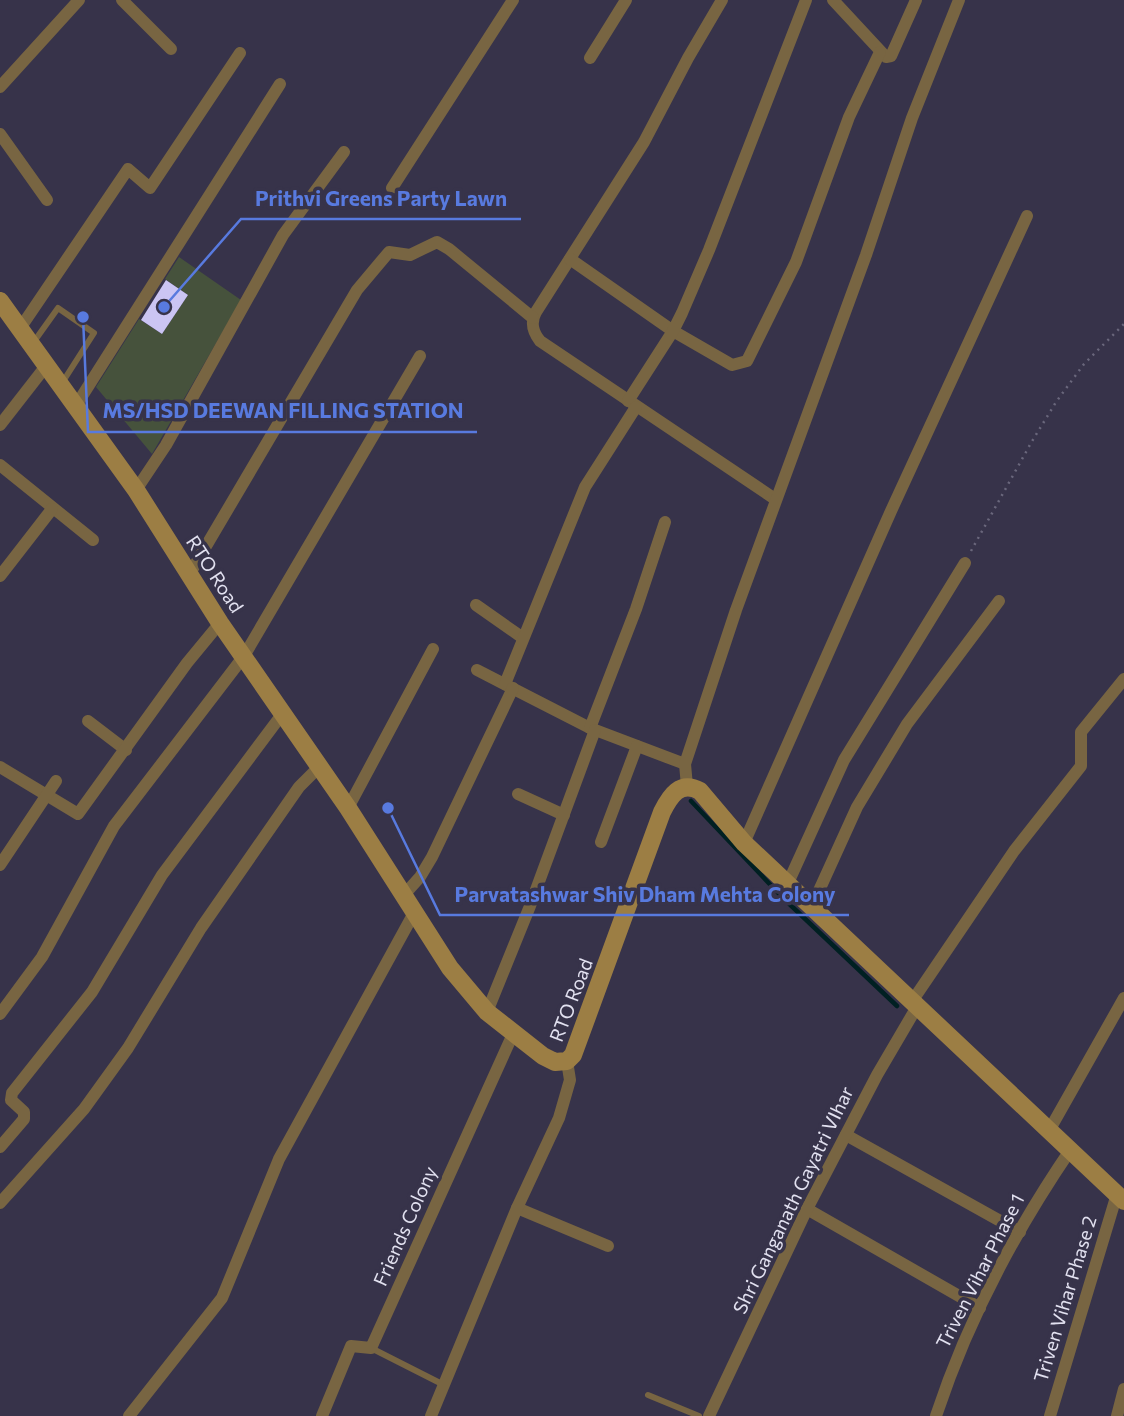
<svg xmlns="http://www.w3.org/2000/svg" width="1124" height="1416" font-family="Commissioner,sans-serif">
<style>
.green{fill:#46523c}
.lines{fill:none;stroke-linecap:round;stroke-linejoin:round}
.stream{stroke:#002022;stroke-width:4.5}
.building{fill:#cbc5f3}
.path{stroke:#6a677c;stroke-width:2.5;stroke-dasharray:2 5;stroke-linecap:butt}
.lane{stroke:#786542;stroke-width:6}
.street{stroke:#786542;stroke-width:12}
.secondary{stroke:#9c7e44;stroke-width:18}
.labels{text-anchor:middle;stroke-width:7;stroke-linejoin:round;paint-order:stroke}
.street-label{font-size:19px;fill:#e2e1f0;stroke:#37334a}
.leader{fill:none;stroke:#587adf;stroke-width:2.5}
.callout-dot{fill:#587adf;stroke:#37334a;stroke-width:2.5}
.callout-label{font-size:21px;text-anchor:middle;font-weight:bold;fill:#587adf;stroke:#37334a;stroke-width:7;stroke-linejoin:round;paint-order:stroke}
</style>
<rect width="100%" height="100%" fill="#37334a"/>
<polygon class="green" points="179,257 241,300 152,454 96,387 139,319 162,334 188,295 165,279"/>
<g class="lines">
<polyline class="stream" points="691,801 782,897 897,1006"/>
</g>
<polygon class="building" points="166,280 188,295 162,334 141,320"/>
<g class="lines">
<polyline class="path" points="971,551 1031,443 1056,402 1084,364 1124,324"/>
<g class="lane">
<polyline points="33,343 58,308 94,333 62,383"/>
<polyline points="371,1348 444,1385"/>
<polyline points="648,1395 699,1416"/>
</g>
<g class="street">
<polyline points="122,0 171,49"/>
<path d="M 722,0 L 688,58 L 644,142 L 536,312 C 530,323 533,332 540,341 L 775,499"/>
<polyline points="833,0 886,57 891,56 916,0"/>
<polyline points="590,58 626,0"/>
<polyline points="0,87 79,0"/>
<polyline points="0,134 47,200"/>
<polyline points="392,188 513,0"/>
<polyline points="570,259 673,331 732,365 747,361 796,262 849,117 880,52"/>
<polyline points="19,330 128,169 150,188 240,53"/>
<polyline points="628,401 673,331 682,313 709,250 806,0"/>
<polyline points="77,404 280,84"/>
<polyline points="0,425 46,366"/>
<polyline points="0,465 93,540"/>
<polyline points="136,490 166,445 283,235 344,152"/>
<polyline points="189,575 357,290 389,252 410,255 437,242 449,249 533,318"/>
<polyline points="0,576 52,509"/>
<polyline points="476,605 523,638"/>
<polyline points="477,670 590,728 685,764"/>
<polyline points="505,684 585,487 636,407"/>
<polyline points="88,721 126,750"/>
<polyline points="590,728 636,609 665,522"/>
<polyline points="0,767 78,814 187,663 220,623"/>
<polyline points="687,786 685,764 736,610 866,255 912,118 959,0"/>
<polyline points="518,794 564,815"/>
<polyline points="348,808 433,649"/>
<polyline points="601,842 637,746"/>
<polyline points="744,843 891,511 1027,216"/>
<polyline points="0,865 56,781"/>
<polyline points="788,883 844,760 965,563"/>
<polyline points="403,896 420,877 432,857 513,688"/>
<polyline points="812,906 857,807 907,724 999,601"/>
<polyline points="913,1000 1014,851 1081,766 1081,732 1124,679"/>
<polyline points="487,1012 530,906 595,730"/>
<polyline points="0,1014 42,957 114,826 244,656 420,356"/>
<polyline points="1050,1129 1124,998"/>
<polyline points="846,1135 1020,1232"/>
<polyline points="0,1147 24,1119 24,1112 11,1100 12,1093 92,992 162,875 283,713"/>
<polyline points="0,1203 84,1109 128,1048 201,928 299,787 320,766"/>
<polyline points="517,1208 608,1246"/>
<polyline points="807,1209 980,1308"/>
<polyline points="129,1416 222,1298 279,1159 414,913"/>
<polyline points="322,1416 351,1346 371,1348 513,1034"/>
<polyline points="431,1416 517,1208 559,1118 570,1080 567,1061"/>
<polyline points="709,1416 807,1209 877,1075 918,1005"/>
<path d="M 936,1416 C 967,1322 1015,1231 1071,1149"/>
<polyline points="1050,1416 1117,1194"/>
<polyline points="1117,1416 1124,1389"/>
</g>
<path class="secondary" d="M 0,301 L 136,490 L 220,623 L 348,808 L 450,968 L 487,1012 L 543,1056 L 555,1062 L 567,1061 L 573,1055 L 662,812 C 670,796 680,780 700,791 L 744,843 L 1124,1201"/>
</g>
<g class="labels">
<g class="street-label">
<text transform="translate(215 574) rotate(57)" y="7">RTO Road</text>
<text transform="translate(571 1000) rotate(-69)" y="7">RTO Road</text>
<text transform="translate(793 1200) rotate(-64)" y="7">Shri Ganganath Gayatri VIhar</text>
<text transform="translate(405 1226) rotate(-66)" y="7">Friends Colony</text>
<text transform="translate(980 1271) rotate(-63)" y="7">Triven Vihar Phase 1</text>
<text transform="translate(1065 1299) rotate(-73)" y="7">Triven Vihar Phase 2</text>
</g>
</g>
<path class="leader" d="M164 307L241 219H521M83 317L88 432H477M388 808L440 915H849"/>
<g class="callout-dot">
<circle cx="164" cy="307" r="7"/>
<circle cx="83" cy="317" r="7"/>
<circle cx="388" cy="808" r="7"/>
</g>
<g class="callout-label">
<text x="381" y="206">Prithvi Greens Party Lawn</text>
<text x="283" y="418">MS/HSD DEEWAN FILLING STATION</text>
<text x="645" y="902">Parvatashwar Shiv Dham Mehta Colony</text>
</g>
</svg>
